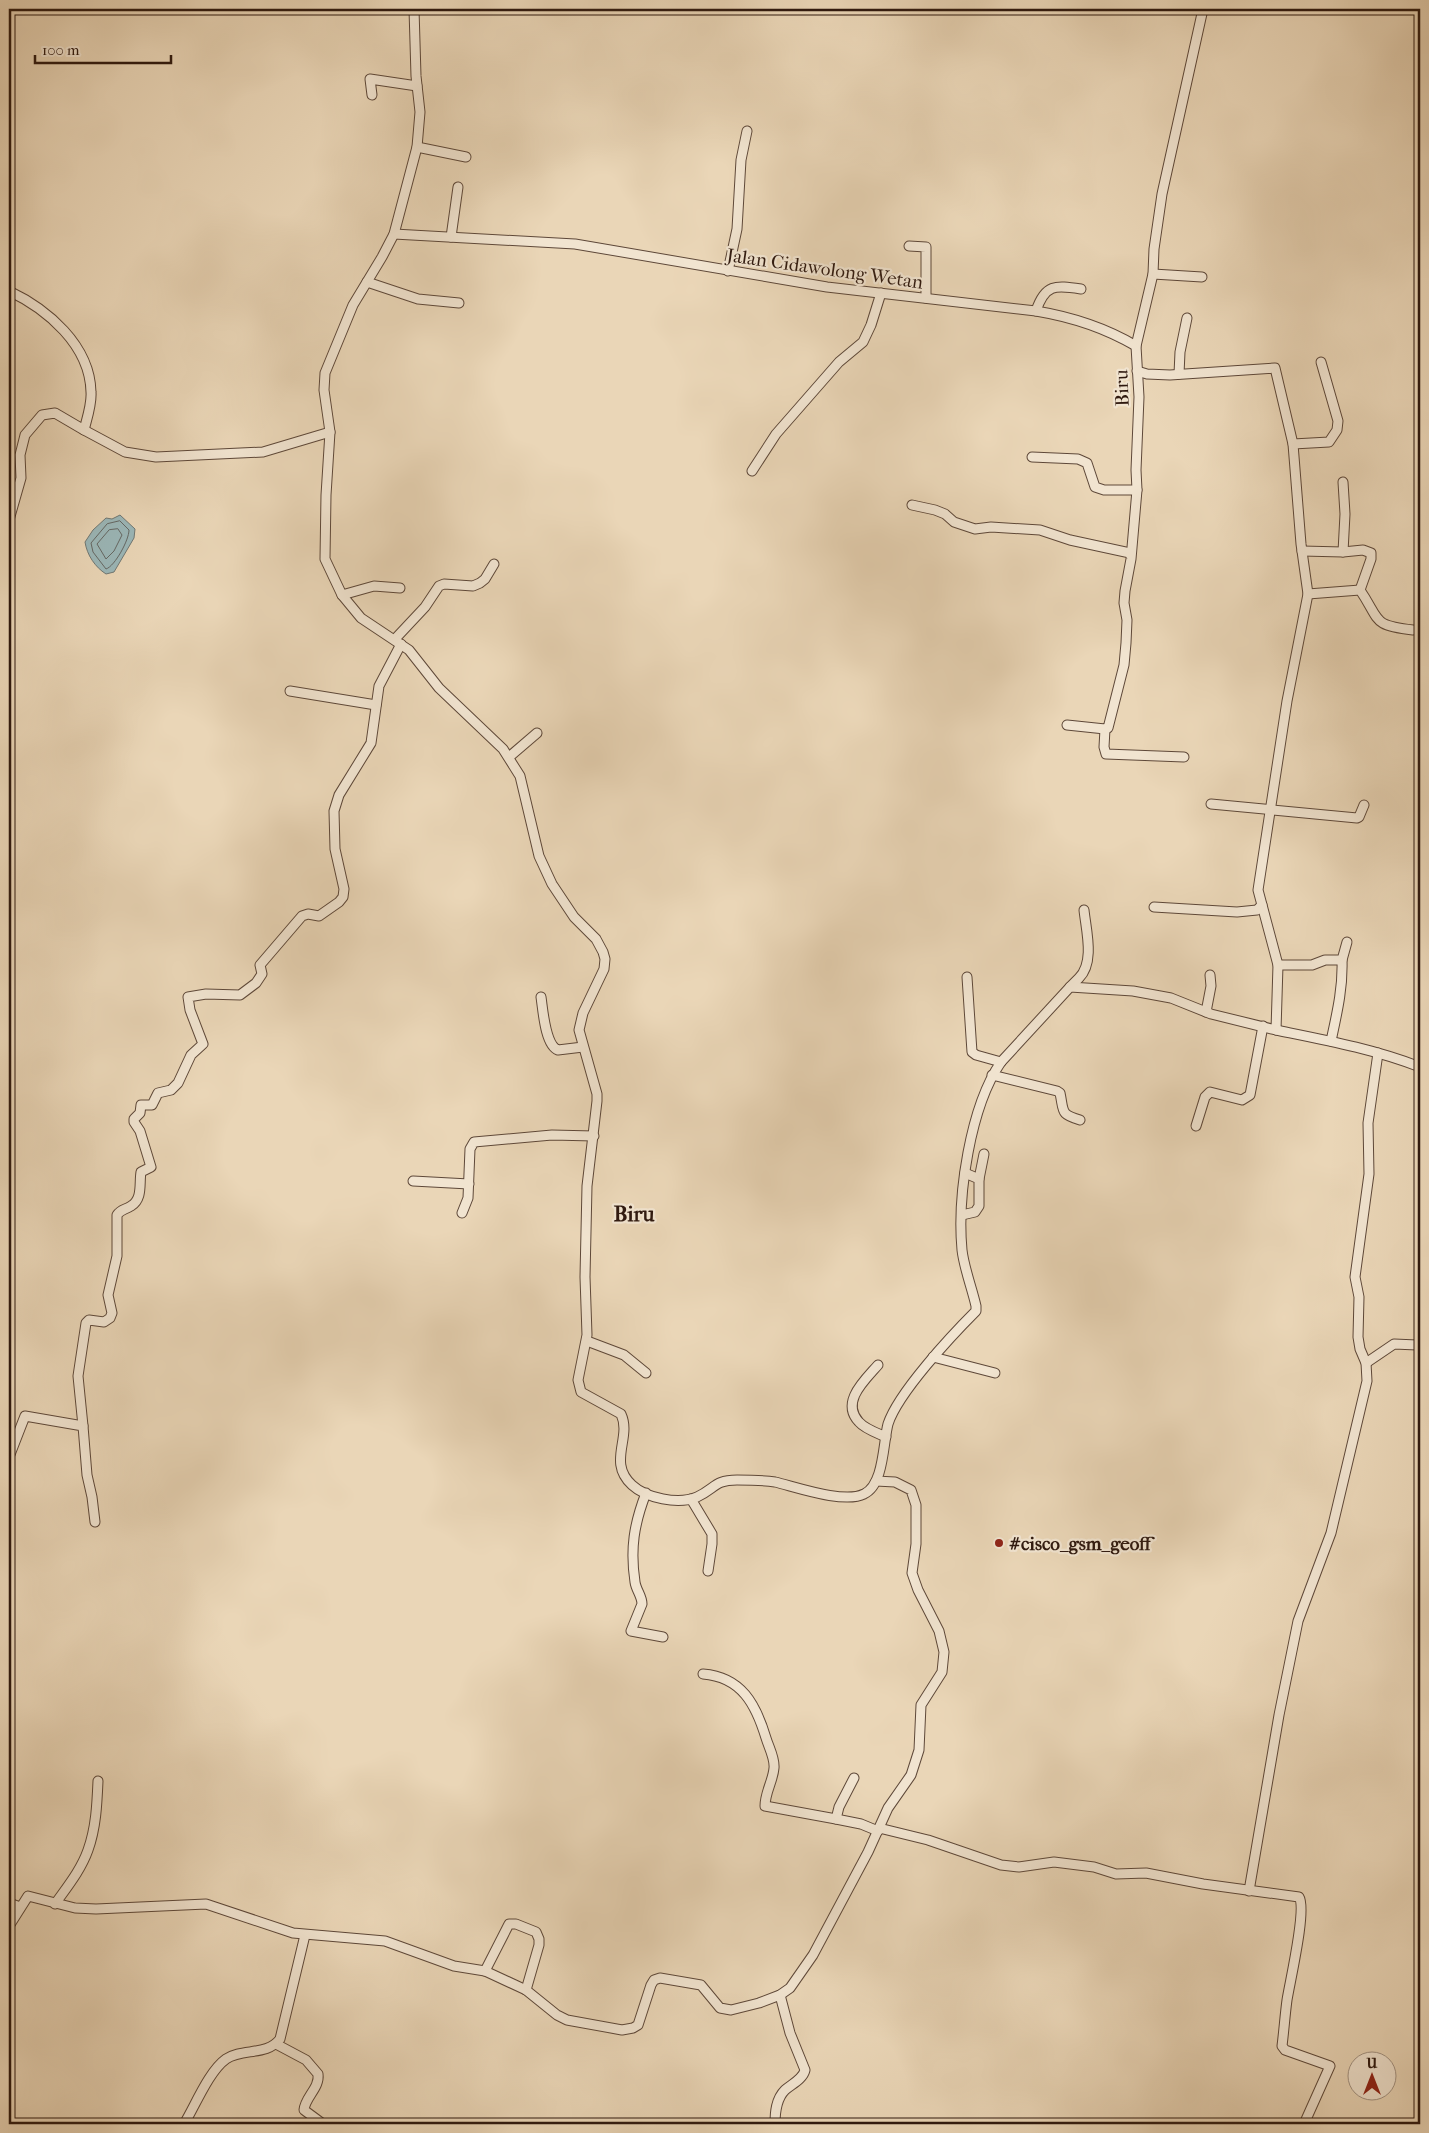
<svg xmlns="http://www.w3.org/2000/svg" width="1429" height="2133" font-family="'IM FELL French Canon',serif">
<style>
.water{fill:#9bb7b8;stroke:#707874}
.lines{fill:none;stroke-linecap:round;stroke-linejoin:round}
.shore{stroke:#656864;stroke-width:1}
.minor-casing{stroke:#5e4839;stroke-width:11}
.minor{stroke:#f1e4d0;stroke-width:9}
.poi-dot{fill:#8f2418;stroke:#f1e4d0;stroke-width:2}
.labels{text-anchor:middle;stroke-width:4.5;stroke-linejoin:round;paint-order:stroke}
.street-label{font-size:19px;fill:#2f190f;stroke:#f1e4d0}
.poi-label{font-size:19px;font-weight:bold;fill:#2f190f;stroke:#f1e4d0;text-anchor:start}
.quarter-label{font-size:21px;font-weight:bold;fill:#2f190f;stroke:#f1e4d0}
</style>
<rect width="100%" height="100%" fill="#ead6b7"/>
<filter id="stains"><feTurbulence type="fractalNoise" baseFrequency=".004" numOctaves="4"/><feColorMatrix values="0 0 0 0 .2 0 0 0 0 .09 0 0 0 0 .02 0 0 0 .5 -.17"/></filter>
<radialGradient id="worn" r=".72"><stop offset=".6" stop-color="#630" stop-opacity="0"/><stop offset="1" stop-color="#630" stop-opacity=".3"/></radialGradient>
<path class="water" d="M 120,515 L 135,529 L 134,538 L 114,572 L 106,574 C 95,567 87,555 85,542 L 93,530 L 106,518 L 112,519 Z"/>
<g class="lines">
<g class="shore">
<path d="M 120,521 L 129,530 C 129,540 115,566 106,569 L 93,552 L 91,543 L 107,524 Z"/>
<polygon points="118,529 122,535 114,551 106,559 97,544 109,530"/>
</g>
<defs>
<g id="minor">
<polyline points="372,95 370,79 417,86"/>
<polyline points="417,147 466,157"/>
<path d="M 394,234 L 575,244 L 827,287 L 1036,311 C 1072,317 1104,327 1136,346"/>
<polyline points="451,237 458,187"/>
<polyline points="909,246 926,247 926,298"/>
<polyline points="728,271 737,229 741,160 747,131"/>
<polyline points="1153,274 1202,277"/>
<polyline points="367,282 418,299 459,303"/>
<path d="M 9,291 C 47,309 90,345 91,392 C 92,404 87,418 84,430 L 55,413 L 42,415 L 25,435 L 20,455 L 21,478 L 9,520"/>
<path d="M 1036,311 C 1045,284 1055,285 1081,289"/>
<polyline points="1179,374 1180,352 1187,318"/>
<polyline points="84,430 125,452 156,457 263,452 330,432 324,390 325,373 353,305 382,257 394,234 417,147 420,112 416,76 414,9"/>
<path d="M 330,432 L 326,495 L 325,559 L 342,595 L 361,618 L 409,650 L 439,688 L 503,749 L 520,776 L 539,856 L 552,884 L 574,917 L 596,939 L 603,952 L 605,959 L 604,969 L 583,1013 L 579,1030 L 597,1094 L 597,1101 L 587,1186 L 585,1277 L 587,1335 L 578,1380 L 581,1392 L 621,1414 C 632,1438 607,1462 632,1485 C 646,1498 678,1505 697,1497 C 715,1489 714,1480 737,1480 C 749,1480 763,1480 775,1482 C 796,1487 844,1504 864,1494 C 884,1485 883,1443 888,1424 C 898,1393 951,1336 976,1311 L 976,1306 C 972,1288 964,1268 962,1250 C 957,1196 970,1107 1001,1062 L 1070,987 L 1133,991 L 1171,998 L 1211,1014 L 1276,1030 L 1278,965 L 1258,890 L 1287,701 L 1308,594 L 1301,544 L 1293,444 L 1275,368 L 1170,375 L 1147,374 L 1137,371"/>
<polyline points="1293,444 1329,442 1337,430 1338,421 1321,362"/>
<polyline points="1032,457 1078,459 1087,463 1095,487 1104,490 1137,490"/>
<polyline points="752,471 776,434 839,362 863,342 871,325 881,293"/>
<polyline points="1343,482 1345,514 1343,552"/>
<polyline points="912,505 935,510 945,514 954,522 975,529 991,527 1040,530 1070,540 1130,553"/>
<polyline points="1302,551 1343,552 1363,550 1371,553 1371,559 1360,590"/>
<path d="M 1308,594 L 1360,590 C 1381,621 1371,625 1413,630"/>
<polyline points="342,595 374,586 400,588"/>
<polyline points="395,639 425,607 439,586 444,584 473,586 480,583 485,579 494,564"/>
<polyline points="290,691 376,705"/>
<polyline points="1067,725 1105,729 1108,728 1124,665 1126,643 1127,620 1124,603 1125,591 1131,559 1137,490 1136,470 1139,397 1136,346 1153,274 1154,249 1162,194 1203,9"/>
<polyline points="1105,729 1104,747 1106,754 1184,757"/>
<polyline points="509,757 537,733"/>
<polyline points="1211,804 1357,818 1359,817 1364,805"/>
<polyline points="1154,907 1237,912 1257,910 1262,905"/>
<polyline points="1278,965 1312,965 1325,960 1342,960 1347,942"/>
<polyline points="967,977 972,1052 976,1055 1001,1062"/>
<path d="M 1070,987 C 1073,984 1076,981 1079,978 C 1095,962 1086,930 1084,910"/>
<path d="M 541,997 C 543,1010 545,1045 558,1050 L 583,1047"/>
<polyline points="1206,1012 1211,986 1210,975"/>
<path d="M 1276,1030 C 1325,1040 1374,1049 1420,1067"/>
<path d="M 1331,1041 C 1337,1013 1343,988 1342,960"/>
<path d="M 992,1075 L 1057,1091 L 1060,1093 C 1064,1112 1060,1114 1080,1120"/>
<polyline points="1196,1126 1205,1097 1210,1092 1242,1100 1250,1095 1263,1026"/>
<polyline points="979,1179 984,1154"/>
<polyline points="413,1181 469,1184"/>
<polyline points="462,1213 468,1198 470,1149 474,1142 552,1135 594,1136"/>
<polyline points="962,1215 975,1212 979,1206 979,1179 965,1173"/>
<polyline points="587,1341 624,1355 646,1373"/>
<polyline points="933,1357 995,1373"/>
<polyline points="1366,1363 1394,1344 1417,1345"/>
<path d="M 878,1365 C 865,1380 840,1402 859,1422 C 865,1429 877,1433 886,1437"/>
<path d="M 83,1426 L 78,1376 L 86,1323 L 89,1320 L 104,1322 L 110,1318 L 112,1313 L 108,1295 L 117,1256 L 117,1215 C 121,1209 125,1210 131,1206 C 143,1199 139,1183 141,1172 L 151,1167 L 140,1131 L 134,1122 L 134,1119 L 140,1113 L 141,1105 L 152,1105 L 158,1093 L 171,1090 L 178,1083 L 191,1055 L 203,1044 L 190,1010 L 188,997 L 206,994 L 240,995 L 256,983 L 262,974 L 260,965 L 302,916 L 308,914 L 319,916 L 339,902 L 343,897 L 344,889 L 335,849 L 334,811 L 339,795 L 371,743 L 379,686 L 401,644"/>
<polyline points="9,1457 25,1416 83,1426 87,1475 92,1497 95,1522"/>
<path d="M 646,1493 C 634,1524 630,1549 635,1582 C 636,1590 642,1596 642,1604 L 631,1631 L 663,1637"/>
<polyline points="691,1499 712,1534 712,1544 708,1571"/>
<path d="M 703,1674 C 742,1677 756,1705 766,1738 C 769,1748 775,1758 774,1768 C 773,1781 765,1792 765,1806 L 836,1819"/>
<polyline points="854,1778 839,1807 836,1819 861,1824 878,1831"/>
<path d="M 879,1828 L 928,1840 L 1001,1865 L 1019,1867 L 1054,1862 L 1094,1867 L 1116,1874 L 1146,1873 L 1203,1884 L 1299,1897 C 1307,1909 1290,1981 1287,2000 C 1285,2015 1284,2030 1282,2046 L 1285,2050 L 1330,2066 L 1304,2124"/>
<polyline points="1249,1891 1279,1715 1298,1621 1331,1533 1367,1381 1366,1363 1360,1349 1358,1337 1359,1297 1355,1277 1369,1174 1368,1123 1378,1053"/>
<polyline points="9,1903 20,1907"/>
<path d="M 55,1904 C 67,1887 81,1870 88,1850 C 96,1828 97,1804 98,1781"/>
<polyline points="9,1926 28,1896 75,1908 96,1909 206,1904 293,1933 385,1941 454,1966 485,1971 526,1990 557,2015 567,2020 622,2030 633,2028 638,2025 651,1985 654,1980 660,1978 701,1985 720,2008 731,2010 759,2003 780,1995 790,1988 813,1955 868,1852 888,1808 911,1775 919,1750 921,1705 942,1672 944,1652 939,1631 918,1590 912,1573 916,1544 916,1505 911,1490 895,1482 876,1481"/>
<polyline points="485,1971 509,1924 516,1924 536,1932 539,1939 539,1945 526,1990"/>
<path d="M 276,2044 L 306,2060 L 318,2074 C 320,2088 305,2097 304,2110 L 323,2124"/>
<path d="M 184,2124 C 195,2106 209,2071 226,2059 C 242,2048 267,2056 280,2039 L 305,1935"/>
<path d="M 775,2124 C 775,2112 776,2099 785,2090 C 792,2084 803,2079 805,2070 L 790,2033 L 780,1995"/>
</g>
</defs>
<use href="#minor" class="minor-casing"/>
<use href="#minor" class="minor"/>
</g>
<circle class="poi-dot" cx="999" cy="1543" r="5"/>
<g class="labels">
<g class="street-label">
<text transform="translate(825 268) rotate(8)" y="7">Jalan Cidawolong Wetan</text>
<text transform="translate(1121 388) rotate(-92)" y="7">Biru</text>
</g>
<g class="poi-label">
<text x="1009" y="1550">#cisco_gsm_geoff</text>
</g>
<g class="quarter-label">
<text x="634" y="1221">Biru</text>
</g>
</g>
<rect width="1429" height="2133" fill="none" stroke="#ead6b7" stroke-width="30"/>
<rect x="10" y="10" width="1409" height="2113" fill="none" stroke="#2f190f" stroke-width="2.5"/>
<rect x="15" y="15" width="1399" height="2103" fill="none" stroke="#2f190f"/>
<g transform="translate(1372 2076)"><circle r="24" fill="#f1e4d0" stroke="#a39383"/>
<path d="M0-4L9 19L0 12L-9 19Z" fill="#8f2418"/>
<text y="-8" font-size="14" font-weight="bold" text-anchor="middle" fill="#2f190f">U</text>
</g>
<path d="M35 55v8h136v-8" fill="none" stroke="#2f190f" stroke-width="2.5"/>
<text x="42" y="55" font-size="15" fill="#2f190f" stroke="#f1e4d0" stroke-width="4" paint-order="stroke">100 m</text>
<rect width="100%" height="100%" filter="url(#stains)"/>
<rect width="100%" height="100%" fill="url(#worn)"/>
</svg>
